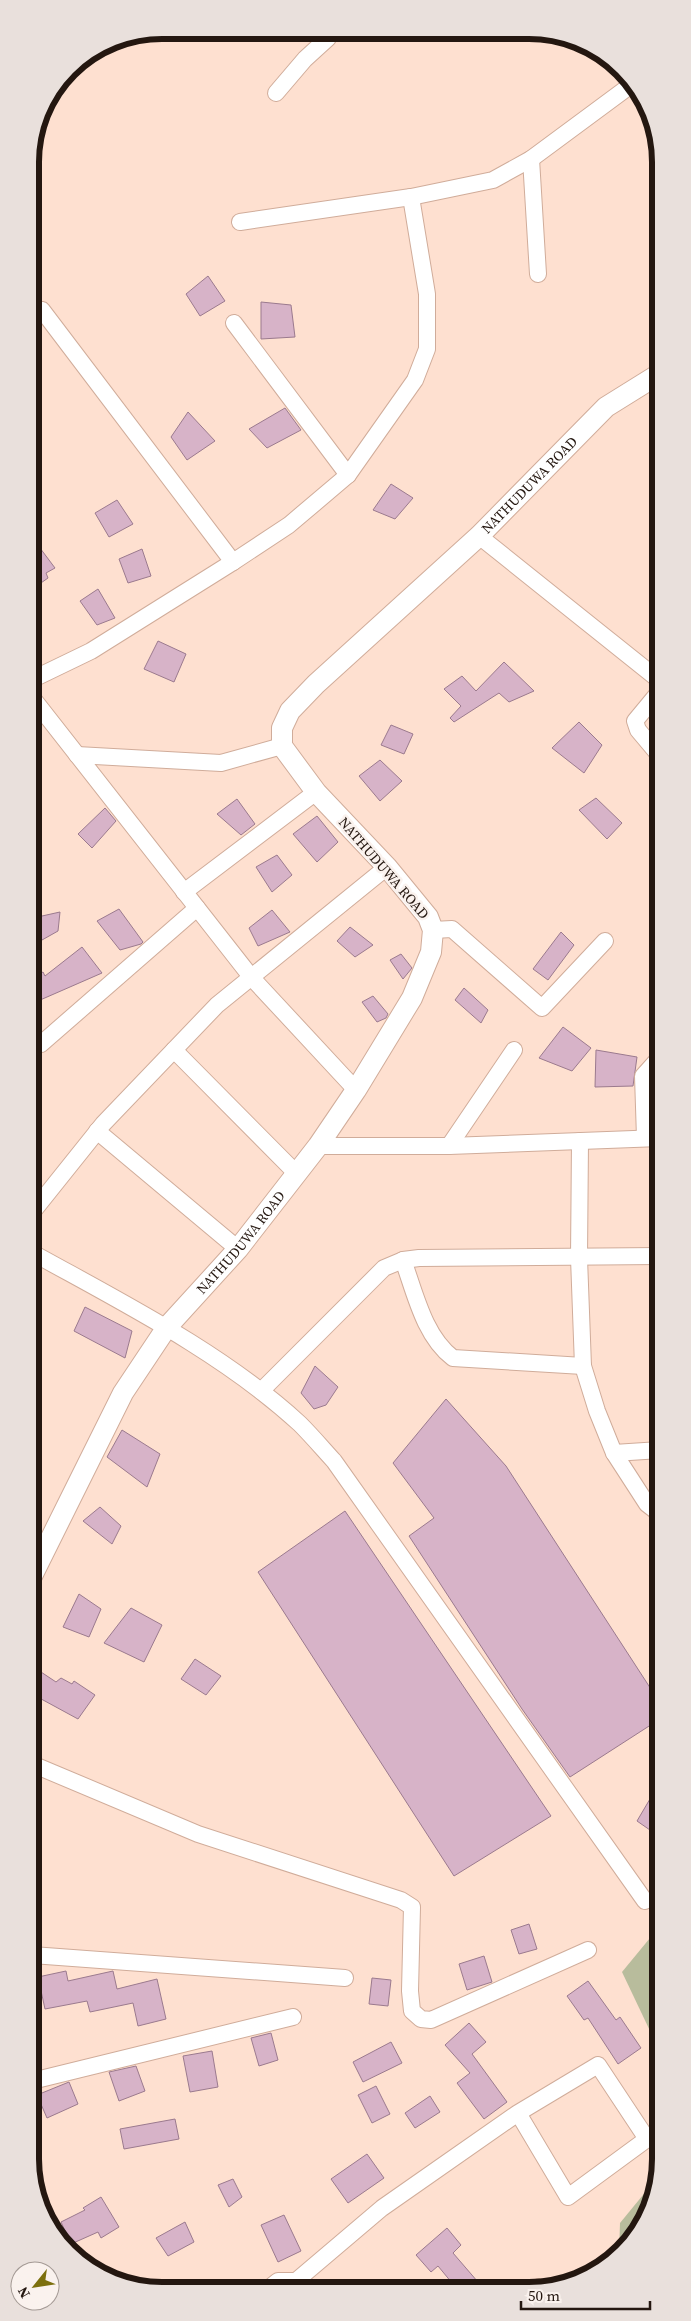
<svg xmlns="http://www.w3.org/2000/svg" width="691" height="2321" font-family="'Source Serif 4',serif">
<style>
.green{fill:#b8bc9c}
.building{fill:#d7b3c8;stroke:#9b7a8e}
.lines{fill:none;stroke-linecap:round;stroke-linejoin:round}
.minor-casing{stroke:#d0ac9a;stroke-width:18}
.tertiary-casing{stroke:#d0ac9a;stroke-width:22}
.minor{stroke:#fff;stroke-width:16}
.tertiary{stroke:#fff;stroke-width:20}
.labels{text-anchor:middle;stroke-width:5;stroke-linejoin:round;paint-order:stroke}
.street-label{font-size:14px;fill:#241710;stroke:#faf2ee}
.rim{fill:none;stroke:#241710;stroke-width:6}
</style>
<rect width="100%" height="100%" fill="#fee0d0"/>
<g class="green">
<polygon points="660,1935 661,2054 622,1972 650,1938"/>
<path d="M 658,2181 C 651,2209 641,2235 619,2254 L 620,2223 L 652,2184 Z"/>
</g>
<g class="building">
<polygon points="208,276 225,301 200,316 186,294"/>
<polygon points="261,302 291,305 295,337 261,339"/>
<polygon points="285,408 301,430 267,448 249,429"/>
<polygon points="188,412 215,441 187,460 171,437"/>
<polygon points="391,484 413,498 395,519 373,510"/>
<polygon points="117,500 133,524 109,537 95,513"/>
<polygon points="31,536 55,568 46,573 48,578 31,590"/>
<polygon points="142,549 151,576 128,583 119,559"/>
<polygon points="98,589 115,618 97,625 80,601"/>
<polygon points="158,641 186,654 174,682 144,669"/>
<polygon points="504,662 534,691 509,702 499,693 454,722 450,718 461,706 444,689 462,676 476,691"/>
<polygon points="579,722 602,745 584,773 552,748"/>
<polygon points="391,725 413,734 404,754 381,745"/>
<polygon points="380,760 402,781 380,801 359,776"/>
<polygon points="596,798 622,823 607,839 579,810"/>
<polygon points="237,799 255,824 241,835 217,814"/>
<polygon points="105,808 116,821 92,848 78,834"/>
<polygon points="317,816 338,842 317,862 293,834"/>
<polygon points="277,855 292,875 272,892 256,867"/>
<polygon points="119,909 143,942 141,944 120,950 97,921"/>
<polygon points="272,910 290,932 258,946 249,928"/>
<polygon points="60,912 58,931 42,940 33,918"/>
<polygon points="350,927 373,945 355,957 337,941"/>
<polygon points="561,932 574,945 548,980 533,969"/>
<polygon points="82,947 102,973 31,1004 31,979 43,972 45,976"/>
<polygon points="401,954 412,968 403,979 390,960"/>
<polygon points="464,988 488,1010 481,1023 455,1000"/>
<polygon points="373,996 388,1014 386,1018 377,1022 362,1002"/>
<polygon points="563,1027 591,1048 572,1071 539,1058"/>
<polygon points="596,1050 637,1057 633,1086 595,1087"/>
<polygon points="85,1307 132,1331 125,1358 74,1331"/>
<polygon points="315,1366 338,1387 326,1405 314,1409 301,1393"/>
<polygon points="446,1399 506,1466 660,1703 660,1719 570,1777 522,1709 409,1536 434,1518 393,1463"/>
<polygon points="122,1430 160,1454 147,1487 107,1457"/>
<polygon points="100,1507 121,1526 112,1544 83,1521"/>
<polygon points="345,1511 551,1816 454,1876 258,1572"/>
<polygon points="79,1594 101,1609 89,1637 63,1627"/>
<polygon points="131,1608 162,1625 144,1662 104,1643"/>
<polygon points="195,1659 221,1676 206,1695 181,1679"/>
<polygon points="32,1666 56,1682 61,1678 72,1684 74,1681 95,1695 78,1719 32,1694"/>
<polygon points="660,1782 660,1837 637,1821"/>
<polygon points="529,1924 537,1949 519,1954 511,1930"/>
<polygon points="484,1956 492,1982 467,1990 459,1964"/>
<polygon points="66,1971 68,1981 113,1971 117,1989 157,1979 166,2019 138,2026 133,2003 90,2012 87,2001 45,2009 38,1977"/>
<polygon points="372,1978 391,1980 388,2006 369,2004"/>
<polygon points="588,1981 616,2020 620,2017 641,2048 618,2064 588,2018 584,2020 567,1996"/>
<polygon points="469,2023 486,2042 472,2054 507,2102 484,2119 457,2083 470,2073 445,2045"/>
<polygon points="271,2033 278,2060 259,2066 251,2038"/>
<polygon points="391,2042 402,2063 363,2082 353,2062"/>
<polygon points="212,2051 218,2087 190,2092 183,2056"/>
<polygon points="136,2066 145,2091 119,2101 109,2072"/>
<polygon points="69,2082 78,2104 47,2118 37,2095"/>
<polygon points="376,2086 390,2114 372,2123 358,2095"/>
<polygon points="430,2096 440,2112 415,2128 405,2113"/>
<polygon points="175,2119 179,2139 124,2149 120,2129"/>
<polygon points="367,2154 384,2178 348,2203 331,2179"/>
<polygon points="233,2179 242,2197 229,2207 218,2185"/>
<polygon points="101,2197 119,2227 101,2238 98,2232 71,2244 61,2222 85,2210 83,2208"/>
<polygon points="284,2215 301,2251 278,2262 261,2225"/>
<polygon points="185,2222 194,2242 168,2256 156,2238"/>
<polygon points="447,2228 461,2245 453,2253 484,2289 457,2289 438,2266 431,2272 416,2255"/>
</g>
<g class="lines">
<defs>
<g id="minor">
<polyline points="276,93 305,59 328,38 330,31"/>
<polyline points="531,159 538,274"/>
<polyline points="240,222 411,197 493,180 531,159 631,85"/>
<polyline points="42,310 233,562"/>
<polyline points="234,323 348,475"/>
<polyline points="479,536 659,680"/>
<polyline points="31,680 91,651 233,562 289,525 348,475 415,380 427,349 427,294 411,197"/>
<polyline points="659,692 635,721 638,730 659,755"/>
<polyline points="31,696 252,978 356,1090"/>
<polyline points="77,755 221,763 282,746"/>
<polyline points="184,892 316,792"/>
<polyline points="433,930 452,929 542,1008 605,941"/>
<polyline points="31,1032 41,1044 197,908"/>
<polyline points="174,1050 296,1173"/>
<polyline points="97,1131 238,1249"/>
<polyline points="645,1138 643,1076 660,1057"/>
<polyline points="580,1141 579,1258 583,1366 597,1411 614,1453 647,1504 660,1514"/>
<polyline points="318,1146 449,1146 660,1138"/>
<polyline points="449,1146 514,1050"/>
<polyline points="31,1214 103,1124 217,1005 387,867"/>
<path d="M 31,1252 C 123,1303 223,1353 300,1424 C 312,1436 323,1449 334,1461 L 645,1901"/>
<path d="M 403,1260 C 415,1293 424,1336 453,1358 L 583,1366"/>
<polyline points="261,1391 384,1268 403,1260 419,1258 660,1256"/>
<polyline points="614,1453 660,1450"/>
<polyline points="32,1764 198,1834 401,1900 412,1907 410,1991 412,2011 421,2019 431,2020 588,1950"/>
<polyline points="32,1955 345,1978"/>
<polyline points="32,2081 293,2017"/>
<polyline points="268,2289 278,2281 296,2281 382,2208 518,2113 598,2065 647,2139 568,2197 518,2113"/>
<polyline points="538,2289 539,2287"/>
</g>
<g id="tertiary">
<path id="s1" d="M 32,1576 L 123,1393 L 167,1327 L 238,1249 L 318,1146 L 356,1090 L 412,998 L 431,952 L 433,930 L 428,917 L 387,867 L 316,792 L 282,746 L 282,728 L 290,711 L 316,684 L 479,536 L 606,407 L 659,374"/>
</g>
</defs>
<use href="#minor" class="minor-casing"/>
<use href="#tertiary" class="tertiary-casing"/>
<use href="#minor" class="minor"/>
<use href="#tertiary" class="tertiary"/>
</g>
<g class="labels">
<g class="street-label">
<text dy="5" stroke="none"><textPath href="#s1" startOffset="1372">NATHUDUWA ROAD</textPath></text>
<text transform="translate(384 868) rotate(49)" y="5">NATHUDUWA ROAD</text>
<text dy="5" stroke="none"><textPath href="#s1" startOffset="396">NATHUDUWA ROAD</textPath></text>
</g>
</g>
<path d="M0 0H691V2321H0ZM162 39H529A123 123 0 0 1 652 162V2159A123 123 0 0 1 529 2282H162A123 123 0 0 1 39 2159V162A123 123 0 0 1 162 39Z" fill="#e9e0dc" fill-rule="evenodd"/>
<path class="rim" d="M162 39H529A123 123 0 0 1 652 162V2159A123 123 0 0 1 529 2282H162A123 123 0 0 1 39 2159V162A123 123 0 0 1 162 39Z"/>
<g transform="translate(35 2286) rotate(240)"><circle r="24" fill="#faf2ee" stroke="#a49a95"/>
<path d="M0-4L9 19L0 12L-9 19Z" fill="#7c6f0d"/>
<text y="-8" font-size="14" font-weight="bold" text-anchor="middle" fill="#241710">N</text>
</g>
<path d="M521 2301v8h129v-8" fill="none" stroke="#241710" stroke-width="2.5"/>
<text x="528" y="2301" font-size="15" fill="#241710" stroke="#faf2ee" stroke-width="4" paint-order="stroke">50 m</text>
</svg>
